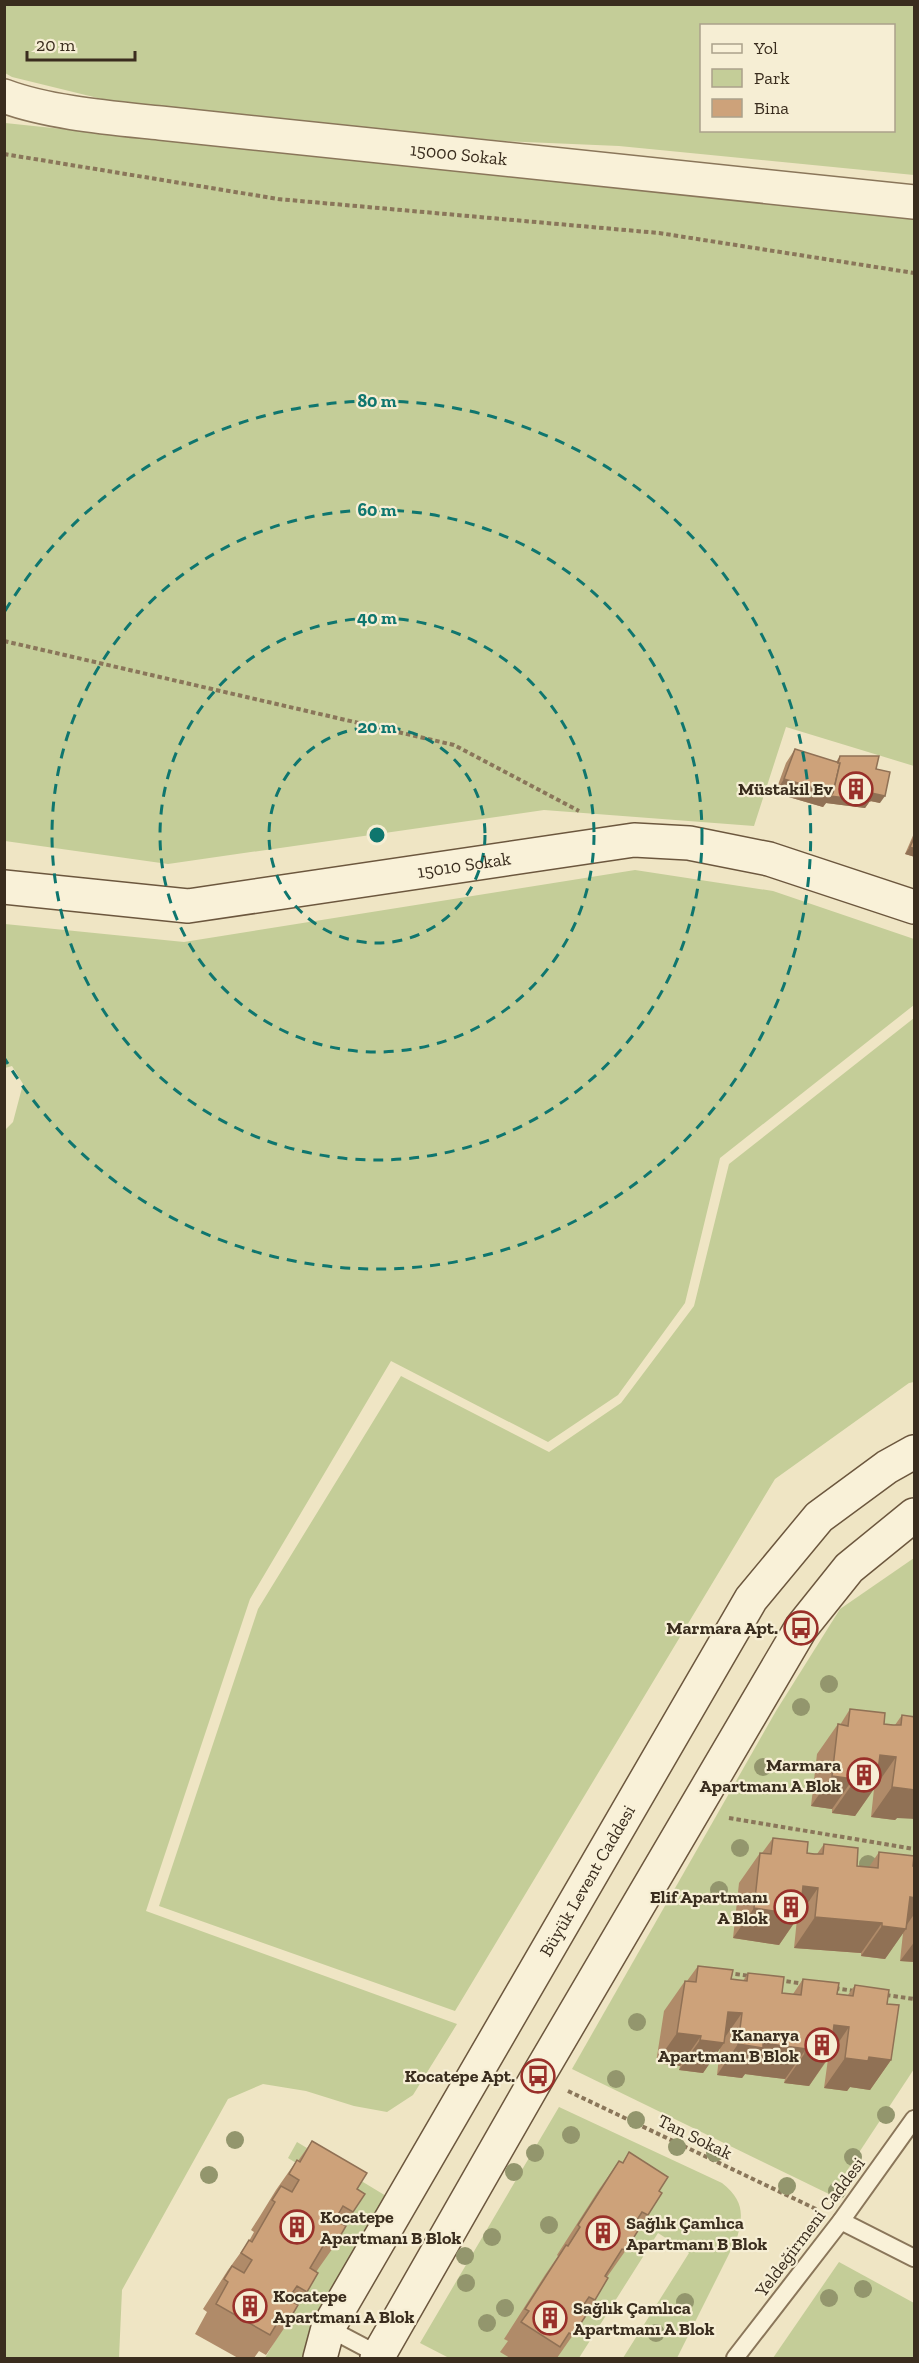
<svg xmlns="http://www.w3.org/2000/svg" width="919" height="2363" font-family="'Zilla Slab',serif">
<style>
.green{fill:#c4cd98;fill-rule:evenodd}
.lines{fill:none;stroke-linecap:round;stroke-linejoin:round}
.lane-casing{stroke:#8a765a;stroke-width:20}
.street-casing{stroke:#8a765a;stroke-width:36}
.secondary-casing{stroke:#6c573e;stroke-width:36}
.path{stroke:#8a765a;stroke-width:4;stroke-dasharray:4.5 3;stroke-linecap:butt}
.lane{stroke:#f9f1d8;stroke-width:16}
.street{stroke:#f9f1d8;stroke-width:33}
.secondary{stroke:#f9f1d8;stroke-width:33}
.tree{fill:#93966d}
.wall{fill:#b08b69}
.shaded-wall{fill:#907155}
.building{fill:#cda27a;stroke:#907155;stroke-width:1.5}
.ring{fill:none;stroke:#0f766e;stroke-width:3;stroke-dasharray:10 8}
.labels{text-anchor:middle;stroke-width:4.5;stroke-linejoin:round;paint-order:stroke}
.street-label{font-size:18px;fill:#3a2d1e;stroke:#f6eed4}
.poi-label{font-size:18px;font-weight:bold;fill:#3a2d1e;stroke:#f6eed4;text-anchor:end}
.centre{fill:#0f766e;stroke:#f6eed4;stroke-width:3}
.ring-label{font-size:18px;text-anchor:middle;font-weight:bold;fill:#0f766e;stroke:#f6eed4;stroke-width:4.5;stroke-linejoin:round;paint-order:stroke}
</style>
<rect width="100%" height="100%" fill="#efe5c4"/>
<g class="green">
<path d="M 4,5 L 914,5 L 914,175 L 619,146 L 502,141 L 110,101 L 12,77 L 5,73 ZM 702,26 L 894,26 L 894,130 L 702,130 Z"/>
<polygon points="5,123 914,218 914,766 786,727 754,826 544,810 168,864 5,841"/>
<polygon points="635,870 773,891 914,939 914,1005 720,1158 685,1303 618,1395 548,1442 391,1361 250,1599 146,1911 457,2024 413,2095 387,2112 354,2106 306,2091 263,2084 228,2099 122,2290 119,2358 5,2358 4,1131 13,1122 23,1084 12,1066 5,1068 5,924 184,942"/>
<polygon points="914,1018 914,1382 909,1383 775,1479 455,2011 159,1906 258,1609 401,1376 549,1452 621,1403 694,1306 729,1164"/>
<polygon points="914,1558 914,2069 831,2195 572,2069 776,1711 840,1609"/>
<path d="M 559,2107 L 722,2183 C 743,2200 744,2213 737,2238 L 677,2358 L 623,2358 L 689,2253 L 658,2233 L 579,2358 L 449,2358 L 420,2343 Z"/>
<polygon points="297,2142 391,2199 305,2358 265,2358 357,2200 288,2158"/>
<polygon points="839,2262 914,2303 914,2358 773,2358"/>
</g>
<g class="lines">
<defs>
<g id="lane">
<polyline points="841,2221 914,2258"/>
<polyline points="328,2328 385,2358"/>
<polyline points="735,2358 841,2221 914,2119"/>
</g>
<g id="street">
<path id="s1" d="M 4,96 C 49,113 113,118 160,123 L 914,202"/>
</g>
<g id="secondary">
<path id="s2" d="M 4,887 L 188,906 L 634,840 L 689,843 L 769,859 L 914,907"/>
<path id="s3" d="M 320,2358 L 328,2328 L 751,1599 L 819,1517 L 887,1467 L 914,1452"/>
<polyline points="377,2358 538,2076 801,1628 849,1568 914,1515"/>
</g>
</defs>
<use href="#lane" class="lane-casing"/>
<use href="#street" class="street-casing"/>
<use href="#secondary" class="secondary-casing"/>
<g class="path">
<polyline points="4,154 278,199 659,233 914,273"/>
<polyline points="4,641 454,745 579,811"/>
<polyline points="729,1818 914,1849"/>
<polyline points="728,1973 750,1976"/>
<polyline points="779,1980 804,1984"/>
<polyline points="835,1988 854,1991"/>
<polyline points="886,1995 914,1999"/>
<polyline points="568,2091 816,2209"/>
</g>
<use href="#lane" class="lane"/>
<use href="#street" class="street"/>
<use href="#secondary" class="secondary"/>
</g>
<g class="tree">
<circle cx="829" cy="1684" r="9"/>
<circle cx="801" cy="1707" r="9"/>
<circle cx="763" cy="1767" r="9"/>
<circle cx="740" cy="1848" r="9"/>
<circle cx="868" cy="1864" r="9"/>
<circle cx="719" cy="1890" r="9"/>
<circle cx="637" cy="2022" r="9"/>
<circle cx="616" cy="2079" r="9"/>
<circle cx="886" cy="2115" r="9"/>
<circle cx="636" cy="2120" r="9"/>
<circle cx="571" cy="2135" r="9"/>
<circle cx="235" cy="2140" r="9"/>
<circle cx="677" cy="2147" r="9"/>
<circle cx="535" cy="2153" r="9"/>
<circle cx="715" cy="2153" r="9"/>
<circle cx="853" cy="2157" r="9"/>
<circle cx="514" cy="2172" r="9"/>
<circle cx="209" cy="2175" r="9"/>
<circle cx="787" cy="2186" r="9"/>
<circle cx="837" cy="2191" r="9"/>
<circle cx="549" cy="2225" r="9"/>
<circle cx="492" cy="2237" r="9"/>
<circle cx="465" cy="2256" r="9"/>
<circle cx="466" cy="2283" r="9"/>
<circle cx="863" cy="2289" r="9"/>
<circle cx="829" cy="2298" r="9"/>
<circle cx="685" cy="2302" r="9"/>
<circle cx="505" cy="2308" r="9"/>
<circle cx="487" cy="2323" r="9"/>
<circle cx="656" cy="2333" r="9"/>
</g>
<g class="wall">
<polygon points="795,749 836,762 840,756 876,769 880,803 870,801 865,808 826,803 823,807 775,793 786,763"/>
<polygon points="915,831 915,857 905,854"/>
<polygon points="850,1709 884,1724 895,1725 902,1715 897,1818 895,1820 871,1817 874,1789 855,1816 832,1813 832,1809 811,1806 817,1754 838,1724 840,1725"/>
<polygon points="773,1838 807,1853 817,1854 824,1844 857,1866 869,1867 879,1852 915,1866 915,1962 900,1961 903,1933 885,1959 861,1956 861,1953 794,1948 797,1919 779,1945 733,1938 739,1883 760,1853 762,1853"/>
<polygon points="698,1966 731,1979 743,1981 748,1973 782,1993 793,1994 803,1979 837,1994 848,1995 855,1985 887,2004 891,2060 870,2090 850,2087 847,2091 824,2088 828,2059 809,2086 784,2083 785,2079 745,2074 742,2078 717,2075 720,2048 703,2073 679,2070 680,2066 656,2063 664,2011 685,1981 687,1981"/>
<polygon points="312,2141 357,2189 353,2212 344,2225 335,2245 316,2272 307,2292 298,2305 287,2324 266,2355 259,2351 254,2358 238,2358 195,2334 207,2312 203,2309 228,2270 249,2241 254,2232 251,2230 260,2216 276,2190 297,2160 298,2161"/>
<polygon points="629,2152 659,2191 648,2215 638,2229 626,2250 607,2277 595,2300 586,2313 573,2335 557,2358 510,2358 500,2352 508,2341 504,2339 545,2275 558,2256 557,2255 598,2191 619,2161 622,2163"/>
</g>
<g class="shaded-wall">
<polygon points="784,779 870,801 865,808 826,803 823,807 775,793"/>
<polygon points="871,793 885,796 880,803 866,800"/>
<polygon points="910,847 915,849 915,857 905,854"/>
<polygon points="880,1755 896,1757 855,1816 832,1813 853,1783"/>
<polygon points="832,1776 853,1779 832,1809 811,1806"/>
<polygon points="892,1787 915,1790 915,1819 897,1818 895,1820 871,1817"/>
<polygon points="803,1886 818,1888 779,1945 733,1938 754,1908"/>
<polygon points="910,1897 915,1898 915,1913 904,1929"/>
<polygon points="815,1917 882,1923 861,1953 794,1948"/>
<polygon points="882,1926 906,1929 885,1959 861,1956"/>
<polygon points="915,1941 915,1962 900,1961"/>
<polygon points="728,2012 742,2013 721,2043 724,2043 703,2073 679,2070 700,2040"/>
<polygon points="834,2025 849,2027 809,2086 784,2083 805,2053"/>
<polygon points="677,2033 701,2036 680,2066 656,2063"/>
<polygon points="763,2043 806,2049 785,2079 745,2074 742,2078 717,2075 738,2044"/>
<polygon points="869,2057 891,2060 870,2090 850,2087 847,2091 824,2088 845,2058"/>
</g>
<g class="building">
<polygon points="795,749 840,763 833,793 784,779"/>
<polygon points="840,756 879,756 876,769 890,772 885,796 871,793 870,801 830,796 833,793 840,763 838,763"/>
<polygon points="915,836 915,849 910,847"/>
<polygon points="850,1709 885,1713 884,1724 893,1725 901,1725 902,1715 915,1717 915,1790 892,1787 896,1757 880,1755 876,1786 853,1783 853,1779 832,1776 838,1724 848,1726"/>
<polygon points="773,1838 808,1842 807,1853 814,1854 823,1854 824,1844 858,1848 857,1866 878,1868 879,1852 914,1856 913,1866 915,1866 915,1898 910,1897 906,1929 882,1926 882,1923 815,1917 818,1888 803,1886 800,1915 754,1908 760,1853 771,1854"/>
<polygon points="698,1966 733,1970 731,1979 747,1981 748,1973 784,1977 782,1993 801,1995 803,1979 839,1983 837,1994 853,1996 855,1985 889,1990 887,2004 899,2005 891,2060 869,2057 868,2061 845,2058 849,2027 834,2025 830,2056 805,2053 806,2049 763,2043 763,2048 738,2044 742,2013 728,2012 724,2043 700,2040 701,2036 677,2033 685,1981 696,1982"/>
<polygon points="312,2141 367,2173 357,2189 365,2194 353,2212 343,2206 335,2220 346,2226 335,2245 326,2241 310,2268 318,2273 307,2292 297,2286 288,2299 298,2305 287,2324 279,2320 270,2335 216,2304 228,2282 224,2279 232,2266 244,2273 252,2260 241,2253 249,2240 252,2242 275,2202 272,2200 281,2186 292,2192 299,2180 289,2174 297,2160 300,2162"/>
<polygon points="629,2152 668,2177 659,2191 662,2193 648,2215 642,2212 633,2226 639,2229 626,2250 622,2249 605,2276 608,2278 595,2300 589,2297 580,2310 587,2314 573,2335 569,2333 560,2347 521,2322 529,2311 525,2309 566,2245 568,2246 580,2227 578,2225 619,2161 623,2163"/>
</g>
<g class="ring">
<circle cx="377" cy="835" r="108"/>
<circle cx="377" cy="835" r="217"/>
<circle cx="377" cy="835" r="325"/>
<path d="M5 611A434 434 0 1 1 5 1059"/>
</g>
<defs>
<symbol id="building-ring" viewBox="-11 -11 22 22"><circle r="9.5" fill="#f6eed4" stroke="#99302a" stroke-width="1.5"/><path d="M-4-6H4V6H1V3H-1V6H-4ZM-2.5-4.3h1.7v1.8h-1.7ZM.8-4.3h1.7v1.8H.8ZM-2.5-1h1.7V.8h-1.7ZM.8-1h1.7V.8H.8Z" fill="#99302a"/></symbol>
<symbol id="bus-ring" viewBox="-11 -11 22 22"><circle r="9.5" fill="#f6eed4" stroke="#99302a" stroke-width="1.5"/><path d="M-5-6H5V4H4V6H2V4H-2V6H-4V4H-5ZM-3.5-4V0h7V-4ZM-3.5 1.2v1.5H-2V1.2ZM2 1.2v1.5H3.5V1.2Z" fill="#99302a"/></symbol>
</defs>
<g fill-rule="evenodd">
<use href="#building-ring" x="837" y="770" width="38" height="38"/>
<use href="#bus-ring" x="782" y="1609" width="38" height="38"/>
<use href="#building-ring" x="845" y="1756" width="38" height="38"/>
<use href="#building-ring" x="772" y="1888" width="38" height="38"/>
<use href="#building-ring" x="803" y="2026" width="38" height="38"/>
<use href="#bus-ring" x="519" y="2057" width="38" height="38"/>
<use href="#building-ring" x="278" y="2208" width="38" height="38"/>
<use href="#building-ring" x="584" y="2214" width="38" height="38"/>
<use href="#building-ring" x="231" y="2287" width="38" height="38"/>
<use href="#building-ring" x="531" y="2299" width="38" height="38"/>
</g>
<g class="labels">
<g class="street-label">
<text dy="6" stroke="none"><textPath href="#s1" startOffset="459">15000 Sokak</textPath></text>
<text dy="6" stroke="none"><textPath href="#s2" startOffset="464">15010 Sokak</textPath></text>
<text dy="6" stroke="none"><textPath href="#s3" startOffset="548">Büyük Levent Caddesi</textPath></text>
<text transform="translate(695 2137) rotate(26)" y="6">Tan Sokak</text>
<text transform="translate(810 2227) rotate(-53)" y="6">Yeldeğirmeni Caddesi</text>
</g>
<g class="poi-label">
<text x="833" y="795">Müstakil Ev</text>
<text x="778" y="1634">Marmara Apt.</text>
<text x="841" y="1771">Marmara<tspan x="841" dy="21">Apartmanı A Blok</tspan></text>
<text x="768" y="1903">Elif Apartmanı<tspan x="768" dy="21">A Blok</tspan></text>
<text x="799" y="2041">Kanarya<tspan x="799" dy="21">Apartmanı B Blok</tspan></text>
<text x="515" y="2082">Kocatepe Apt.</text>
<text x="320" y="2223" text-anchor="start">Kocatepe<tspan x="320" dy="21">Apartmanı B Blok</tspan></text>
<text x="626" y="2229" text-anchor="start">Sağlık Çamlıca<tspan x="626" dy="21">Apartmanı B Blok</tspan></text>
<text x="273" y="2302" text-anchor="start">Kocatepe<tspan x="273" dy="21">Apartmanı A Blok</tspan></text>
<text x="573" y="2314" text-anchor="start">Sağlık Çamlıca<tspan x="573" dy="21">Apartmanı A Blok</tspan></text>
</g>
</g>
<circle cx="377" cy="835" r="9" class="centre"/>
<g class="ring-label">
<text x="377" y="407">80 m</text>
<text x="377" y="516">60 m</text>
<text x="377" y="624">40 m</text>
<text x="377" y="733">20 m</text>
</g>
<rect width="919" height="2363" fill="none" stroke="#3a2d1e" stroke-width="12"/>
<rect x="700" y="24" width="195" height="108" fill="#f6eed4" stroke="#aba18b" stroke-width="1.5"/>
<rect x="712" y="44" width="30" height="9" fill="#f9f1d8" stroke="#aba18b" stroke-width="1.5"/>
<text x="754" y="54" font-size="18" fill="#3a2d1e">Yol</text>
<rect x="712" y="69" width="30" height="18" fill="#c4cd98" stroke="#aba18b" stroke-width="1.5"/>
<text x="754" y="84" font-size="18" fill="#3a2d1e">Park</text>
<rect x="712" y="99" width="30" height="18" fill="#cda27a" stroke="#aba18b" stroke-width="1.5"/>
<text x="754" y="114" font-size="18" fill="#3a2d1e">Bina</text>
<path d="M27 51v9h108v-9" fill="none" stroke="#3a2d1e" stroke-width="3"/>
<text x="36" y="51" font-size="18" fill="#3a2d1e" stroke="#f6eed4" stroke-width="4.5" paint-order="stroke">20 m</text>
</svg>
